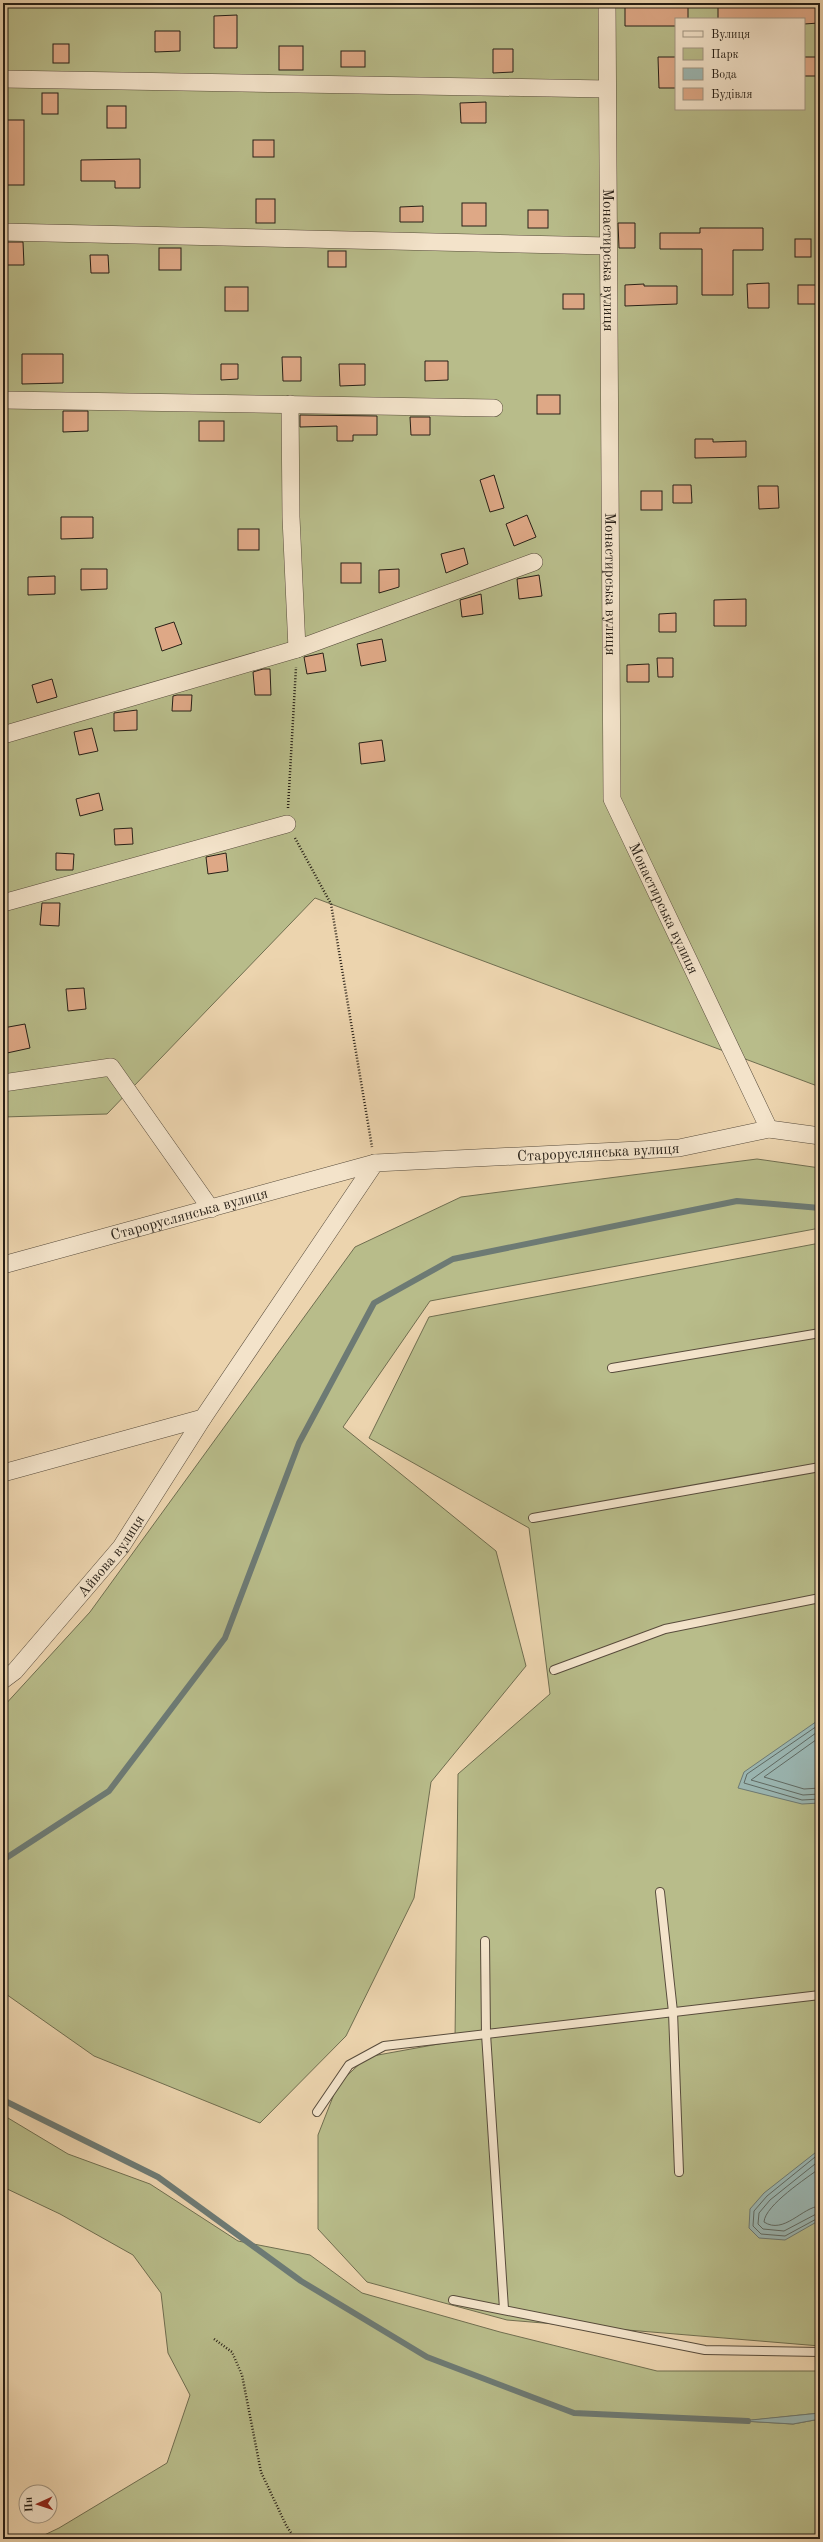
<svg xmlns="http://www.w3.org/2000/svg" width="823" height="2542" font-family="'Old Standard TT',serif">
<style>
.green{fill:#b8bc8a;stroke:#706e50;fill-rule:evenodd}
.water{fill:#9bb7b3;stroke:#6d7a74}
.lines{fill:none;stroke-linecap:round;stroke-linejoin:round}
.shore{stroke:#616b64;stroke-width:1}
.stream{stroke:#6d7a74;stroke-width:6}
.building{fill:#dea886;stroke:#271f16}
.service-casing{stroke:#584c3c;stroke-width:10}
.minor-casing{stroke:#584c3c;stroke-width:18}
.path{stroke:#271f16;stroke-width:2.5;stroke-dasharray:1 2;stroke-linecap:butt}
.service{stroke:#f3e3ca;stroke-width:8}
.minor{stroke:#f3e3ca;stroke-width:17}
.labels{text-anchor:middle;stroke-width:3.5;stroke-linejoin:round;paint-order:stroke}
.street-label{font-size:15px;fill:#271f16;stroke:#f3e3ca}
</style>
<rect width="100%" height="100%" fill="#ecd4ae"/>
<filter id="stains"><feTurbulence type="fractalNoise" baseFrequency=".005" numOctaves="4"/><feColorMatrix values="0 0 0 0 .2 0 0 0 0 .09 0 0 0 0 .02 0 0 0 .5 -.17"/></filter>
<radialGradient id="worn" r=".72"><stop offset=".6" stop-color="#630" stop-opacity="0"/><stop offset="1" stop-color="#630" stop-opacity=".3"/></radialGradient>
<g class="green">
<path d="M 3,3 L 820,3 L 820,1087 L 315,898 L 107,1114 L 3,1117 ZM 676,19 L 804,19 L 804,109 L 676,109 Z"/>
<polygon points="757,1159 820,1168 820,1228 430,1301 343,1427 496,1551 526,1666 431,1782 414,1898 346,2036 260,2123 94,2056 3,1992 3,1707 90,1612 355,1247 461,1197"/>
<polygon points="820,1243 820,2346 507,2320 367,2282 318,2229 318,2135 338,2084 367,2057 455,2041 458,1774 550,1694 529,1528 369,1438 429,1317"/>
<polygon points="3,2115 68,2154 150,2184 238,2241 310,2255 362,2293 500,2332 657,2371 820,2371 820,2413 745,2421 793,2424 820,2419 820,2539 36,2539 59,2528 167,2463 190,2395 168,2353 161,2293 133,2255 60,2214 3,2187"/>
</g>
<g class="water">
<polygon points="820,1719 820,1803 802,1804 738,1788 744,1772"/>
<polygon points="820,2149 820,2220 785,2240 759,2238 749,2228 750,2209 764,2193"/>
<polygon points="820,2413 820,2419 793,2424 741,2421"/>
</g>
<g class="lines">
<g class="shore">
<polyline points="820,1724 747,1774 744,1783 802,1800 820,1799"/>
<polyline points="820,1730 751,1780 803,1795 820,1794"/>
<polyline points="820,1737 764,1777 804,1789 820,1788"/>
<polyline points="820,2153 767,2196 754,2211 753,2226 761,2234 785,2236 820,2217"/>
<polyline points="820,2160 770,2200 759,2213 758,2224 763,2229 784,2231 820,2212"/>
<path d="M 820,2168 C 807,2178 765,2205 764,2222 C 784,2235 802,2207 820,2206"/>
</g>
<g class="stream">
<polyline points="3,1860 109,1791 225,1638 299,1443 374,1303 453,1259 737,1201 820,1208"/>
<polyline points="3,2100 158,2177 301,2281 427,2357 574,2413 748,2421"/>
</g>
</g>
<g class="building">
<polygon points="625,3 688,3 688,19 676,19 676,26 625,26"/>
<polygon points="718,3 819,3 819,23 804,24 804,19 718,19"/>
<polygon points="237,15 237,48 214,48 214,16"/>
<polygon points="155,31 180,31 180,51 155,52"/>
<rect x="53" y="44" width="16" height="19"/>
<rect x="279" y="46" width="24" height="24"/>
<polygon points="493,49 513,49 513,72 493,73"/>
<rect x="341" y="51" width="24" height="16"/>
<polygon points="658,57 676,57 676,88 659,88"/>
<rect x="804" y="57" width="16" height="19"/>
<rect x="42" y="93" width="16" height="21"/>
<polygon points="486,102 486,123 461,123 460,103"/>
<rect x="107" y="106" width="19" height="22"/>
<rect x="3" y="120" width="21" height="65"/>
<rect x="253" y="140" width="21" height="17"/>
<polygon points="140,159 140,188 115,188 115,181 81,181 81,160"/>
<rect x="256" y="199" width="19" height="24"/>
<rect x="462" y="203" width="24" height="23"/>
<polygon points="423,206 423,222 400,222 400,207"/>
<rect x="528" y="210" width="20" height="18"/>
<polygon points="618,223 635,223 635,248 619,248"/>
<polygon points="700,228 763,228 763,250 733,250 733,295 702,295 702,249 660,249 660,233 700,233"/>
<rect x="795" y="239" width="16" height="18"/>
<polygon points="4,242 23,242 24,265 4,265"/>
<rect x="159" y="248" width="22" height="22"/>
<rect x="328" y="251" width="18" height="16"/>
<polygon points="90,255 108,255 109,273 91,273"/>
<polygon points="769,283 769,308 748,308 747,284"/>
<polygon points="644,284 644,286 677,286 677,304 625,306 625,285"/>
<rect x="798" y="285" width="19" height="19"/>
<rect x="225" y="287" width="23" height="24"/>
<rect x="563" y="294" width="21" height="15"/>
<polygon points="22,354 63,354 63,383 22,384"/>
<polygon points="282,357 301,357 301,381 283,381"/>
<polygon points="425,361 448,361 448,380 425,381"/>
<polygon points="221,364 238,364 238,379 221,380"/>
<polygon points="339,364 365,364 365,385 340,386"/>
<rect x="537" y="395" width="23" height="19"/>
<polygon points="63,411 88,411 88,431 63,432"/>
<polygon points="300,415 377,416 377,435 353,435 353,441 337,441 337,426 300,427"/>
<polygon points="410,417 430,417 430,435 411,435"/>
<rect x="199" y="421" width="25" height="20"/>
<polygon points="695,439 713,439 713,442 746,441 746,457 695,458"/>
<polygon points="494,475 504,508 490,512 480,480"/>
<polygon points="673,485 691,485 692,503 673,503"/>
<polygon points="758,486 778,486 779,508 759,509"/>
<rect x="641" y="491" width="21" height="19"/>
<polygon points="527,515 536,537 514,546 506,524"/>
<polygon points="61,517 93,517 93,538 61,539"/>
<rect x="238" y="529" width="21" height="21"/>
<polygon points="464,548 468,564 446,573 441,554"/>
<rect x="341" y="563" width="20" height="20"/>
<polygon points="81,569 107,569 107,589 81,590"/>
<polygon points="399,569 399,587 379,593 379,570"/>
<polygon points="539,575 542,596 519,599 517,579"/>
<polygon points="55,576 55,594 28,595 28,577"/>
<polygon points="481,594 483,614 462,617 460,600"/>
<polygon points="746,599 746,626 714,626 714,600"/>
<polygon points="676,613 676,632 659,632 659,614"/>
<polygon points="174,622 182,644 162,651 155,628"/>
<polygon points="382,639 386,661 361,666 357,644"/>
<polygon points="323,653 326,671 307,674 304,657"/>
<polygon points="657,658 673,658 673,677 658,677"/>
<polygon points="649,664 649,682 627,682 627,665"/>
<polygon points="263,669 270,669 271,695 255,695 253,672"/>
<polygon points="52,679 57,697 37,703 32,685"/>
<polygon points="177,695 192,695 191,711 172,711 173,696"/>
<polygon points="137,710 137,730 114,731 114,713"/>
<polygon points="92,728 98,751 79,755 74,732"/>
<polygon points="382,740 385,761 361,764 359,743"/>
<polygon points="99,793 103,810 80,816 76,799"/>
<polygon points="132,828 133,844 115,845 114,829"/>
<polygon points="56,853 74,854 73,870 56,870"/>
<polygon points="226,853 228,871 208,874 206,857"/>
<polygon points="42,903 60,903 59,926 40,925"/>
<polygon points="84,988 86,1009 68,1011 66,989"/>
<polygon points="25,1024 30,1048 7,1053 3,1028"/>
</g>
<g class="lines">
<defs>
<g id="service">
<polyline points="612,1368 820,1333"/>
<polyline points="533,1518 820,1467"/>
<polyline points="554,1670 665,1629 820,1598"/>
<polyline points="660,1892 673,2012 679,2172"/>
<polyline points="485,1941 486,2034 504,2309"/>
<polyline points="317,2112 349,2065 384,2046 820,1995"/>
<polyline points="453,2300 705,2350 820,2352"/>
</g>
<g id="minor">
<path id="s1" d="M 607,3 L 612,799 L 769,1129"/>
<polyline points="3,79 607,89"/>
<polyline points="3,232 608,246"/>
<polyline points="3,400 494,408"/>
<polyline points="290,404 291,517 297,649"/>
<polyline points="3,735 297,649 534,562"/>
<polyline points="3,903 287,824"/>
<polyline points="3,1083 111,1067 211,1209"/>
<path id="s2" d="M 3,1265 L 375,1163"/>
<polyline points="3,1473 203,1418"/>
<path id="s3" d="M 3,1680 L 15,1671 L 121,1547 L 203,1418 L 375,1163 L 679,1148 L 769,1129 L 820,1136"/>
</g>
</defs>
<use href="#service" class="service-casing"/>
<use href="#minor" class="minor-casing"/>
<g class="path">
<polyline points="288,808 296,667"/>
<polyline points="295,838 331,904 372,1147"/>
<polyline points="214,2339 232,2352 242,2375 261,2472 286,2525 295,2539"/>
</g>
<use href="#service" class="service"/>
<use href="#minor" class="minor"/>
</g>
<g class="labels">
<g class="street-label">
<text dy="5" stroke="none"><textPath href="#s1" startOffset="257">Монастирська вулиця</textPath></text>
<text dy="5" stroke="none"><textPath href="#s1" startOffset="581">Монастирська вулиця</textPath></text>
<text dy="5" stroke="none"><textPath href="#s1" startOffset="917">Монастирська вулиця</textPath></text>
<text dy="5" stroke="none"><textPath href="#s3" startOffset="862">Староруслянська вулиця</textPath></text>
<text dy="5" stroke="none"><textPath href="#s2" startOffset="193">Староруслянська вулиця</textPath></text>
<text dy="5" stroke="none"><textPath href="#s3" startOffset="165">Айвова вулиця</textPath></text>
</g>
</g>
<rect width="823" height="2542" fill="none" stroke="#ecd4ae" stroke-width="16"/>
<rect x="4" y="4" width="815" height="2534" fill="none" stroke="#271f16" stroke-width="2"/>
<rect x="8" y="8" width="807" height="2526" fill="none" stroke="#271f16"/>
<rect x="675" y="18" width="130" height="92" fill="#f3e3ca" stroke="#a19582"/>
<rect x="683" y="31" width="20" height="6" fill="#f3e3ca" stroke="#a19582"/>
<text x="711" y="38" font-size="12" fill="#271f16">Вулиця</text>
<rect x="683" y="48" width="20" height="12" fill="#b8bc8a" stroke="#a19582"/>
<text x="711" y="58" font-size="12" fill="#271f16">Парк</text>
<rect x="683" y="68" width="20" height="12" fill="#9bb7b3" stroke="#a19582"/>
<text x="711" y="78" font-size="12" fill="#271f16">Вода</text>
<rect x="683" y="88" width="20" height="12" fill="#dea886" stroke="#a19582"/>
<text x="711" y="98" font-size="12" fill="#271f16">Будівля</text>
<g transform="translate(38 2504) rotate(267)"><circle r="19" fill="#f3e3ca" stroke="#a19582"/>
<path d="M0-3L7 15L0 10L-7 15Z" fill="#8f2418"/>
<text y="-6" font-size="11" font-weight="bold" text-anchor="middle" fill="#271f16">Пн</text>
</g>
<rect width="100%" height="100%" filter="url(#stains)"/>
<rect width="100%" height="100%" fill="url(#worn)"/>
</svg>
